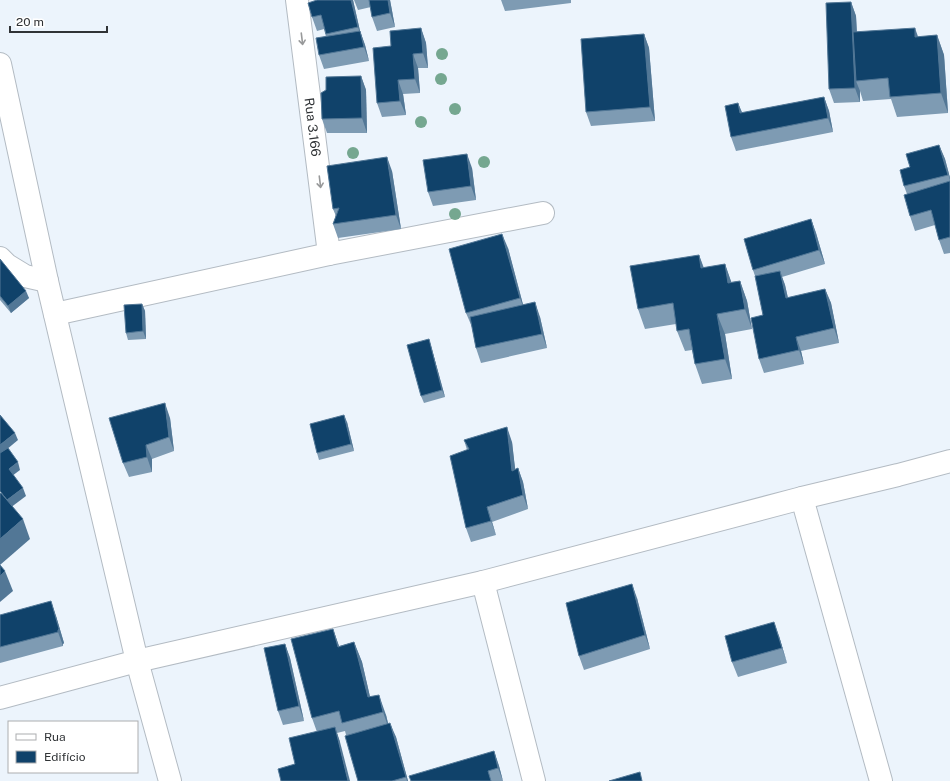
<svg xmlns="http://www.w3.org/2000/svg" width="950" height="781" font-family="'Public Sans',sans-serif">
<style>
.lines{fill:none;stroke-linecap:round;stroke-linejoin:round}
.minor-casing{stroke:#b3bbc3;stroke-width:24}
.tertiary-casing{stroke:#b3bbc3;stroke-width:24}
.minor{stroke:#fff;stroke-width:22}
.tertiary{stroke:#fff;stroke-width:22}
.tree{fill:#75a790}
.wall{fill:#7e9bb3}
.shaded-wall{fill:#527796}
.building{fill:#10426a;stroke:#527796}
.oneway{stroke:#98999a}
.labels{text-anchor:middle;stroke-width:4;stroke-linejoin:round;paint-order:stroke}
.street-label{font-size:13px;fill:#303336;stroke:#fff}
</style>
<rect width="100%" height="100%" fill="#ecf4fc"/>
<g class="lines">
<defs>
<g id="minor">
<polyline points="297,0 329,254"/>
<polyline points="0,258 7,265 25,276 47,281"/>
<polyline points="55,314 329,254 543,213"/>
<polyline points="802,498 881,781"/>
<polyline points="483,582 534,781"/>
<polyline points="137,661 483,582 802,498 898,475 950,461"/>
</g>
<g id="tertiary">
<polyline points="0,64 47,281 137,661 170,781"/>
<polyline points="0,698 137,661"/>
</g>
</defs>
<use href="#minor" class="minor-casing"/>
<use href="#tertiary" class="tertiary-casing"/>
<use href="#minor" class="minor"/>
<use href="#tertiary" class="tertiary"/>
</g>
<g class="tree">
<circle cx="442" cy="54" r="6"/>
<circle cx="441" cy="79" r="6"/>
<circle cx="455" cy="109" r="6"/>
<circle cx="421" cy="122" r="6"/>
<circle cx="353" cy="153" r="6"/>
<circle cx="484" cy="162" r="6"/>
<circle cx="455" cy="214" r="6"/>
</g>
<g class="wall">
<polygon points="317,0 353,0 360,31 365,45 369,61 324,69 319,55 326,37 324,29 317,31 312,17"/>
<polygon points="354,0 390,0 395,27 377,31 372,17 371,7 358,10"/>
<polygon points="501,0 571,0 571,3 505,11"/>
<polygon points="851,2 856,16 857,32 918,37 937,35 944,55 948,113 897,117 891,99 863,101 860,91 860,102 834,103 829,89"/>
<polygon points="421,28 426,43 428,68 418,68 420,93 403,94 406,115 382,117 377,103 391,46"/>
<polygon points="644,34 649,48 655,121 591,126 586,112"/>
<polygon points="361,76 366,90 367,133 327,133 322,119"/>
<polygon points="824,97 829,111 833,132 736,151 731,137 738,103 742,113"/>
<polygon points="939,145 945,159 950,178 950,253 944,254 939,240 935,225 915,231 910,216 907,194 904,186 910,167"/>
<polygon points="472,168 476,200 433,206 428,192"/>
<polygon points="392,171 401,229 338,238 333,224 336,216 333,209"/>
<polygon points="811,219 816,233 825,264 782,277 785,285 788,298 825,289 831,303 839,343 801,351 804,364 764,373 759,359 763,315 755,276 753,270"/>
<polygon points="508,248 523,305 540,317 547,348 481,363 476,348 472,327 466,313"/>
<polygon points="699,255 704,268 725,264 731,282 740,281 747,301 752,329 725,334 732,379 702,384 695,364 692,350 685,351 677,331 676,324 645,329 638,309"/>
<polygon points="0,259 29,298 11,313 0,300"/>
<polygon points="142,304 145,311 146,339 128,340 126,333"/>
<polygon points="429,339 431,346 445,397 424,403 421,396"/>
<polygon points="170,418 174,451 152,459 152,472 129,477 123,463"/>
<polygon points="347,422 354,451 319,460 317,453"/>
<polygon points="464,440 512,442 515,469 518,468 523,482 528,509 492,522 496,535 471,542 466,528 467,450"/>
<polygon points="637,598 650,649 584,670 579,656"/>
<polygon points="0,615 56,616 64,643 63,644 63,646 0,663"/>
<polygon points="333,629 339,646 354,642 362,662 370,697 386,715 388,723 396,737 408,781 358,781 345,731 337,733 340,742 295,764 317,732 312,718"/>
<polygon points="779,636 787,663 738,677 732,662"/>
<polygon points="285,644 290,658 304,721 283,725 278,711"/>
<polygon points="494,751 499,766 503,781 411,781"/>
</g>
<g class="shaded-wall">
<polygon points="351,0 353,0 360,31 365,45 369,61 364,47 362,39 358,27"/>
<polygon points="388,0 390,0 395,27 390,13"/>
<polygon points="851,2 856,16 859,80 856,81 860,91 860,102 855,88"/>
<polygon points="421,28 426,43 428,68 423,53"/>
<polygon points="915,28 922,48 915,37"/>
<polygon points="644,34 649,48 655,121 650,107"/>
<polygon points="937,35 944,55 948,113 941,93"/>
<polygon points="413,54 418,68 420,93 415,79"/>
<polygon points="361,76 366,90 367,133 362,118"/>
<polygon points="398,80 403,94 406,115 400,101"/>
<polygon points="824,97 829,111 833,132 828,118"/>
<polygon points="738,103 744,117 740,113"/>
<polygon points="939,145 945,159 950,178 950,180"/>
<polygon points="467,154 472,168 476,200 471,186"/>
<polygon points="387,157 392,171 401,229 396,215"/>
<polygon points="811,219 816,233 825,264 819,250"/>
<polygon points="502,234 508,248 525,312 520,298"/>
<polygon points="699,255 706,275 701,268"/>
<polygon points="725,264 732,284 728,283"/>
<polygon points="780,271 785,285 791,312 786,298"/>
<polygon points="740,281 747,301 752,329 745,309"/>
<polygon points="825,289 831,303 839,343 834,328"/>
<polygon points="26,291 29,298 11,313 8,306"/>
<polygon points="535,302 540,317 547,348 542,334"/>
<polygon points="142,304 145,311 146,339 143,331"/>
<polygon points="717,314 725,334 732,379 725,359"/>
<polygon points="796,337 801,351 804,364 799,350"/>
<polygon points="429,339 431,346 445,397 442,390"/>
<polygon points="165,403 170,418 174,451 169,437"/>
<polygon points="344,415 347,422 354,451 351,444"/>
<polygon points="507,427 512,442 517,485 512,471"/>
<polygon points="15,433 18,440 0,455 0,445"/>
<polygon points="146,445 152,459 152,472 147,457"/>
<polygon points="18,462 20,470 12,476 9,469"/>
<polygon points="518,468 523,482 528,509 523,495"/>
<polygon points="23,488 26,496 10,508 7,500"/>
<polygon points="487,507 492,522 496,535 491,521"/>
<polygon points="23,519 30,539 0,565 0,539"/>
<polygon points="5,571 13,591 0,602 0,576"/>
<polygon points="632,584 637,598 650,649 645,635"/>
<polygon points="51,601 56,616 64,643 63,644 63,646 58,632"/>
<polygon points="774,622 779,636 787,663 782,648"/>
<polygon points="333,629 340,649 338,647"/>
<polygon points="354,642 362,662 374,714 368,697"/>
<polygon points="285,644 290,658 304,721 299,706"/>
<polygon points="379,695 386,715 390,732 383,712"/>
<polygon points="390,723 396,737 408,781 407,781 406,777"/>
<polygon points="335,727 340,742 350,781 348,781"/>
<polygon points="494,751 499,766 503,781 498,768"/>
</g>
<g class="building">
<polygon points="317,0 351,0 358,27 326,34 321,15 312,17 308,3"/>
<polygon points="369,0 388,0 390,13 372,17"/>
<polygon points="851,2 855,88 829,89 826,3"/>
<polygon points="421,28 423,53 413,54 415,79 398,80 400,101 377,103 373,48 391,46 390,31"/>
<polygon points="915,28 915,37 937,35 941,93 890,97 888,78 856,81 853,32"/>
<polygon points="360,31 364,47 319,55 316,38"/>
<polygon points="644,34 650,107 586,112 581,39"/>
<polygon points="361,76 362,118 322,119 321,93 326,90 326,77"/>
<polygon points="824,97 828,118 731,137 725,106 738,103 740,113"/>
<polygon points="939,145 948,175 904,186 900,170 910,167 906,154"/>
<polygon points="467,154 471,186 428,192 423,160"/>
<polygon points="387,157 396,215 333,224 339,208 333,209 327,166"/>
<polygon points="950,181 950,237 939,240 931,210 910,216 904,195"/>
<polygon points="811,219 819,250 753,270 744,239"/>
<polygon points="502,234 520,298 466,313 449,249"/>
<polygon points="699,255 701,268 725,264 728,283 740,281 745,309 717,314 725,359 695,364 689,329 677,331 673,303 638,309 630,266"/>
<polygon points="0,259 26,291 8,306 0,296"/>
<polygon points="780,271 786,298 825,289 834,328 796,337 799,350 759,359 751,318 763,315 755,276"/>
<polygon points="535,302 542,334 476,348 470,317"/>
<polygon points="142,304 143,331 126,333 124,305"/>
<polygon points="429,339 442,390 421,396 407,345"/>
<polygon points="165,403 169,437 146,445 147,457 123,463 109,418"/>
<polygon points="0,415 15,433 0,445"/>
<polygon points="344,415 351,444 317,453 310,424"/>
<polygon points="507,427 512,471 518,468 523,495 487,507 491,521 466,528 450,456 469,449 464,440"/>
<polygon points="8,448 18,462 9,469 23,488 7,500 0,491 0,453"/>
<polygon points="1,493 23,519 0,539 0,494"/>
<polygon points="0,565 5,571 0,576"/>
<polygon points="632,584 645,635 579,656 566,603"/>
<polygon points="51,601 59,629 58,630 58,632 0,647 0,615"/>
<polygon points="774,622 782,648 732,662 725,636"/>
<polygon points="333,629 338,647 354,642 368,697 379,695 383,712 342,723 339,711 312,718 291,639"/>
<polygon points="285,644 299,706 278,711 264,648"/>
<polygon points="390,723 406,777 392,781 358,781 345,736"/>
<polygon points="335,727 348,781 281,781 278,769 295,764 289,738"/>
<polygon points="494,751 498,768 488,771 491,781 411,781 409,776"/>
<polygon points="640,772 642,781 609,781"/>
</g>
<defs><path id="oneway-shaft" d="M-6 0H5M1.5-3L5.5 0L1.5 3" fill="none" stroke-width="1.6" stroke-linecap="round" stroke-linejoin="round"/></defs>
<g class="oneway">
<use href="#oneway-shaft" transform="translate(302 39) rotate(83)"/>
<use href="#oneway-shaft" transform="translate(320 182) rotate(83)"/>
</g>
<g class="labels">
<g class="street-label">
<text transform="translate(313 127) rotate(83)" y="5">Rua 3.166</text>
</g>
</g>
<rect x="8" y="721" width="130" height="52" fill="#ffffff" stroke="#acadaf"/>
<rect x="16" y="734" width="20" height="6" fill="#ffffff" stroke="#acadaf"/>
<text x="44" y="741" font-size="12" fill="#303336">Rua</text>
<rect x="16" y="751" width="20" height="12" fill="#10426a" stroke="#acadaf"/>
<text x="44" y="761" font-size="12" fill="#303336">Edifício</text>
<path d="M10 26v6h97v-6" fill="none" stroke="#303336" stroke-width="2"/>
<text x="16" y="26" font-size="12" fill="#303336" stroke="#ffffff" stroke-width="3" paint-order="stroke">20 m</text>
</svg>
